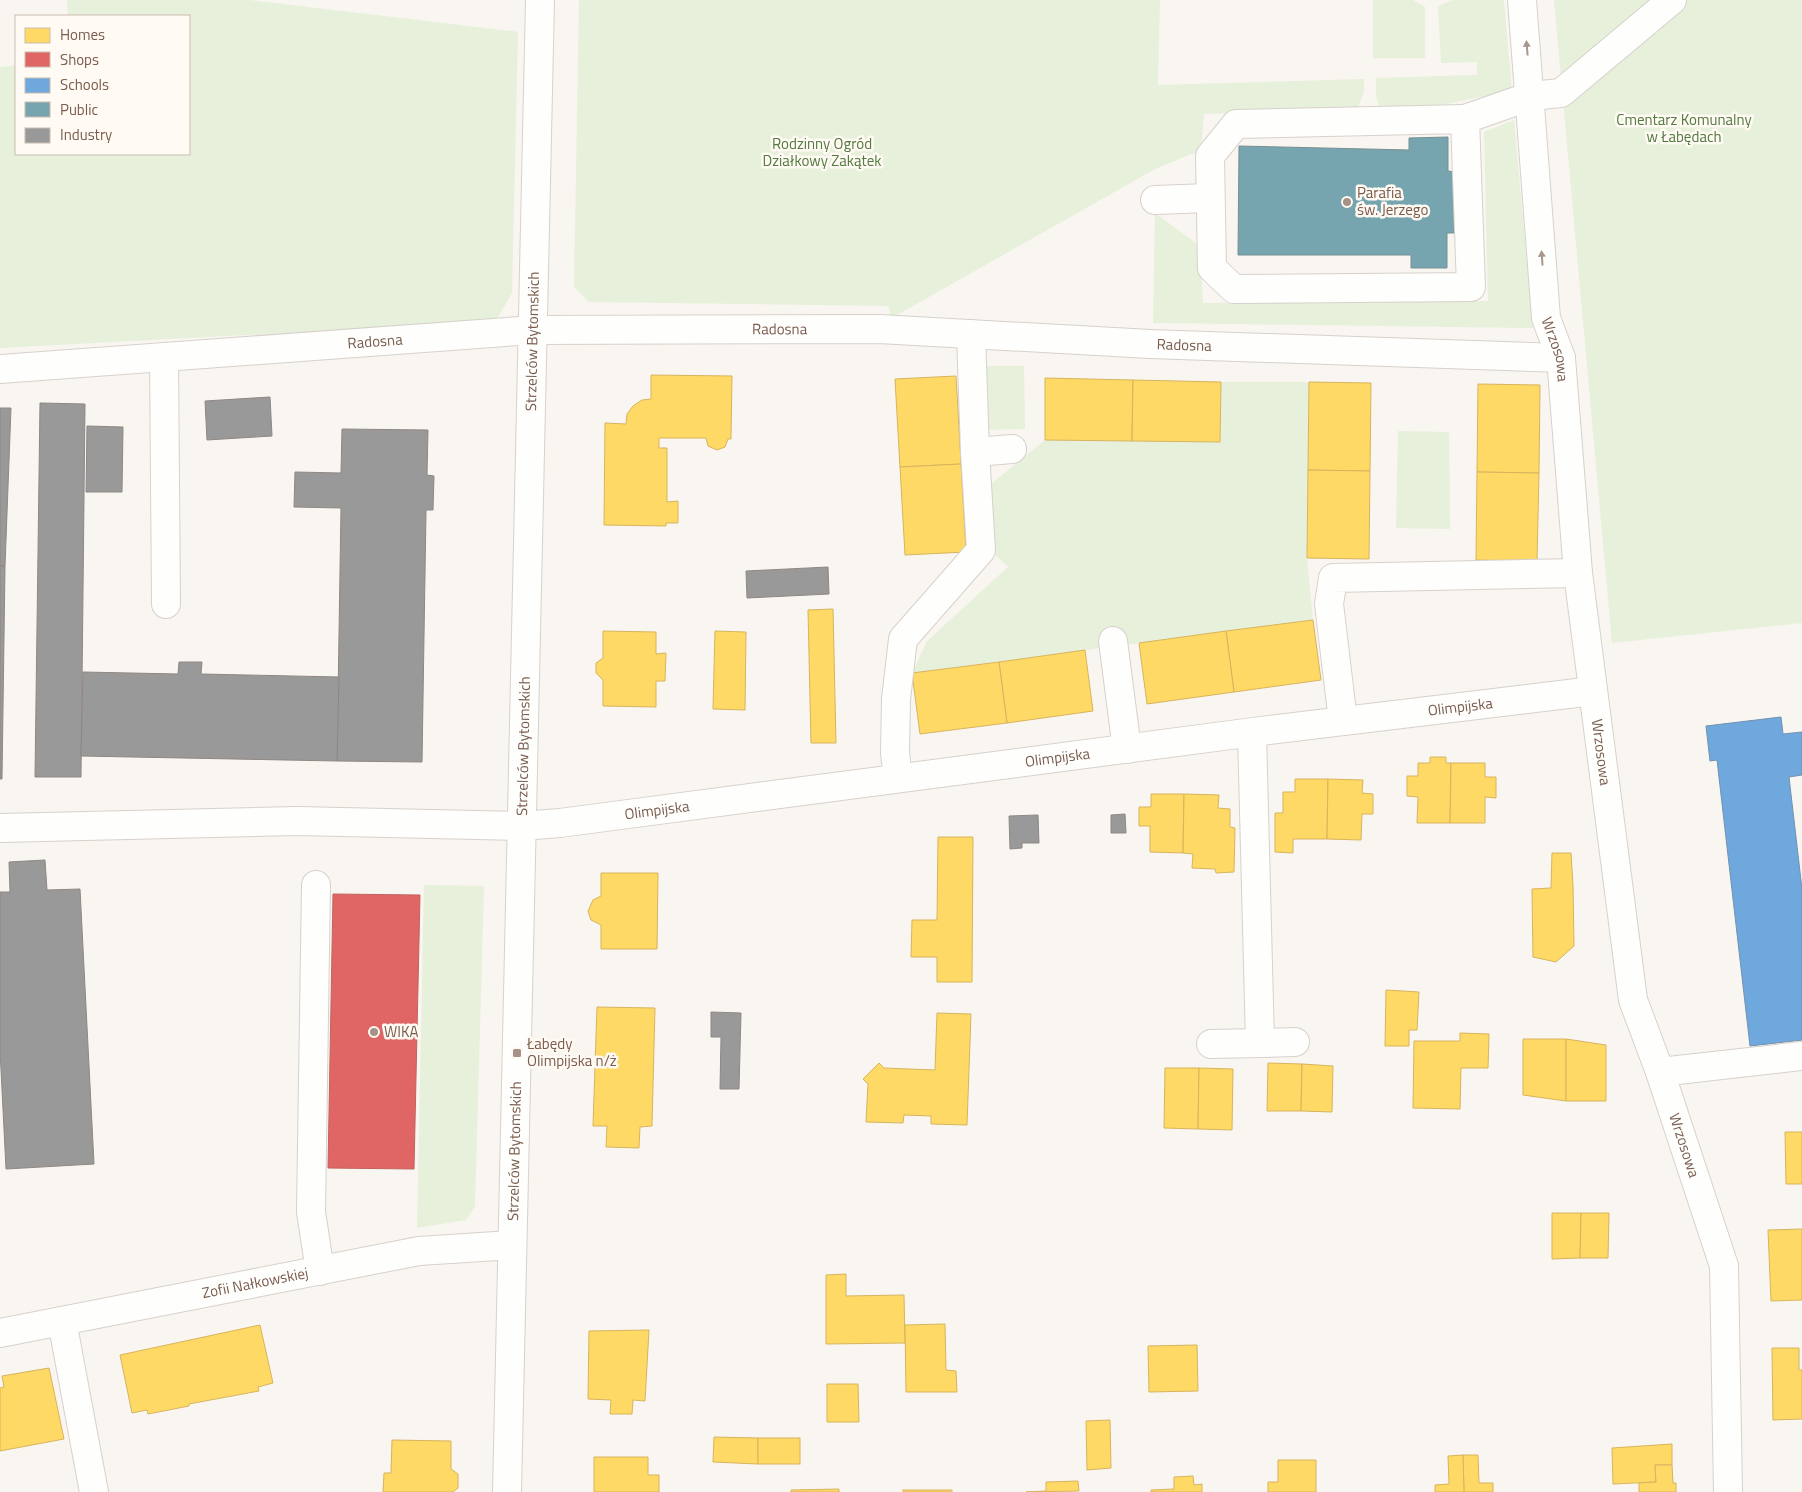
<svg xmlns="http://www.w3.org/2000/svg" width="1802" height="1492" font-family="'Titillium Web',sans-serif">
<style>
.green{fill:#e7f0db}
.homes{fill:#ffd966;stroke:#d7b45e}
.shops{fill:#e06666;stroke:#c1635e}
.schools{fill:#6fa8dc;stroke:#7291b1}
.public{fill:#76a5af;stroke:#778f92}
.industry{fill:#999;stroke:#908782}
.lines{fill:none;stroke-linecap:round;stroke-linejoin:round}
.minor-casing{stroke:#d7d1cb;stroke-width:30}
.minor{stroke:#fefefd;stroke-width:28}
.oneway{fill:#a8958b}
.poi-dot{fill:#a69286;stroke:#fffaf3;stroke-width:2}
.labels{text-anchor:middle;stroke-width:5;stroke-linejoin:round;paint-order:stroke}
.park-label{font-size:15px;fill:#537a41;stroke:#fffaf3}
.poi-label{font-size:15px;fill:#7a5c4d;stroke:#fffaf3;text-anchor:start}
.street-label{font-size:15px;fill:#7a5c4d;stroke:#fffaf3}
</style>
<rect width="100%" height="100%" fill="#f9f5f0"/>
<g class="green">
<polygon points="67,0 249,0 518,32 512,293 495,322 0,348 0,67 16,65 16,154 189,154 189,16 68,16"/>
<polygon points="579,0 1160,0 1158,85 1364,79 1364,92 1357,110 1204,114 1201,150 1155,169 890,319 889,306 589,302 574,287"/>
<polygon points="1373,0 1413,0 1425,7 1425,58 1373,58"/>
<path d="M 1453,0 L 1504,0 L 1512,92 C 1468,97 1425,112 1381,112 L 1376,96 L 1376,78 L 1477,75 L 1477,62 L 1441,63 L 1438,6 Z"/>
<polygon points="1554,0 1802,0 1802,623 1612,643"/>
<polygon points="1514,120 1533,328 1153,323 1155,213 1200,246 1203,303 1488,301 1484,132"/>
<polygon points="981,366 1024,366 1025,429 986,430"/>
<polygon points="1221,382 1309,382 1307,558 1313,620 912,673 927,641 1008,567 990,550 987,487 1045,440 1220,442"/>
<polygon points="1398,431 1449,432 1450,529 1396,528"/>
<polygon points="424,885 484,886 475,1206 466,1220 417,1228"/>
</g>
<g class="homes">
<polygon points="651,375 732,376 731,439 728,439 725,447 717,450 708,446 706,438 659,438 659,448 667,448 667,502 678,501 678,523 666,523 666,526 604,525 605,423 626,424 627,414 633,406 642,400 651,399"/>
<polygon points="956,376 961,464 900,467 895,379"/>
<polygon points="1045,378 1133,380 1132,441 1045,440"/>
<polygon points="1133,380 1221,382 1220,442 1132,441"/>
<polygon points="1309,382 1371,383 1370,471 1308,470"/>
<polygon points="1478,384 1540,385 1539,473 1477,472"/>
<polygon points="961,464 966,552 905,555 900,467"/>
<polygon points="1308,470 1370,471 1369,559 1307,558"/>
<polygon points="1477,472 1539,473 1537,561 1476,560"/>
<polygon points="833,609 836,743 811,743 808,610"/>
<polygon points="1313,620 1321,680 1234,692 1226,631"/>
<polygon points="603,631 656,632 656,654 666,653 665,681 656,681 656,707 603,706 603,680 596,673 596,663 603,658"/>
<polygon points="715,631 746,632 745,710 713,709"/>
<polygon points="1226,631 1234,692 1147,704 1139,643"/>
<polygon points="1085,650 1093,711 1007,723 999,662"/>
<polygon points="999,662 1007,723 920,734 912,673"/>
<polygon points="1430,757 1446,757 1446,763 1451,763 1450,823 1417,823 1418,797 1407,796 1407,776 1418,776 1418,763 1430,763"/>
<polygon points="1451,763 1485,763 1485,777 1496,777 1496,798 1485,797 1485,823 1450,823"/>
<polygon points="1295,779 1328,779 1327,839 1293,839 1293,853 1275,852 1275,813 1283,813 1283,792 1295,792"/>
<polygon points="1328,779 1363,780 1362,793 1373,794 1373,814 1362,814 1361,840 1327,839"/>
<polygon points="1151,794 1184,794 1183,853 1150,852 1150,826 1139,826 1139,807 1151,807"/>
<polygon points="1184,794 1219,795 1218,808 1230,809 1230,827 1235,828 1234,872 1216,873 1215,869 1192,868 1193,854 1183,853"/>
<polygon points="938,837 973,837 972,982 937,982 937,957 911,957 912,920 937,920"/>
<polygon points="1552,853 1571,853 1573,886 1574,946 1556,962 1533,957 1532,889 1551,888"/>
<polygon points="601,873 658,873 657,949 601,949 601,925 591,920 588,911 593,900 601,896"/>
<polygon points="1386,990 1419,992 1417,1030 1409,1030 1409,1046 1385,1046"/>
<polygon points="597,1007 655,1008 652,1126 640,1127 639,1148 606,1147 607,1126 593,1126"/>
<polygon points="937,1013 971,1014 967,1125 931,1124 931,1116 904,1115 903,1123 866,1122 868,1084 863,1079 879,1063 884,1068 935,1070"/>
<polygon points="1460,1033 1489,1034 1488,1068 1461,1068 1460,1109 1413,1108 1414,1041 1460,1041"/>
<polygon points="1523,1039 1566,1039 1566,1101 1523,1095"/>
<polygon points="1566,1039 1606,1045 1606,1101 1566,1101"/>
<polygon points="1268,1063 1302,1064 1301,1111 1267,1111"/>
<polygon points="1302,1064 1333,1066 1332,1112 1301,1111"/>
<polygon points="1165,1068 1199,1068 1198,1129 1164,1128"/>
<polygon points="1199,1068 1233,1069 1232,1130 1198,1129"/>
<polygon points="1785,1132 1802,1132 1802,1184 1786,1184"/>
<polygon points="1552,1213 1581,1213 1580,1258 1552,1259"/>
<polygon points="1581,1213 1609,1213 1608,1258 1580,1258"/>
<polygon points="1802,1229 1802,1300 1771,1301 1768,1230"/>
<polygon points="846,1274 846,1296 904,1295 905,1343 826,1344 826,1275"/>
<polygon points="945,1324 946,1370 956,1371 957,1392 906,1392 905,1325"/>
<polygon points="260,1325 273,1383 258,1387 259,1391 189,1404 189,1406 148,1414 147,1410 132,1413 120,1355"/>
<polygon points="649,1330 645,1401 633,1400 632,1414 610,1414 611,1400 588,1399 589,1331"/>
<polygon points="1197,1345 1198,1391 1149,1392 1148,1346"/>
<polygon points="1772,1348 1799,1348 1799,1370 1802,1370 1802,1419 1773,1420"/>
<polygon points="49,1368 64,1439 0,1451 0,1388 4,1387 2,1376"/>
<polygon points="827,1384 858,1384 859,1422 827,1422"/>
<polygon points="1110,1420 1111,1468 1087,1470 1086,1421"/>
<polygon points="714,1437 758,1438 758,1464 713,1462"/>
<rect x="758" y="1438" width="42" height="26"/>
<polygon points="392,1440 451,1441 451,1469 458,1474 458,1488 453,1492 383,1492 384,1473 391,1473"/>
<polygon points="1672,1444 1672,1465 1655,1465 1656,1482 1613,1484 1612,1448"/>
<polygon points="1463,1455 1478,1455 1479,1483 1493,1483 1493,1492 1464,1492"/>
<polygon points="1463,1455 1464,1492 1435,1492 1435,1485 1449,1484 1448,1456"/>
<polygon points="594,1457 648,1457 648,1475 659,1475 659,1492 594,1492"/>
<polygon points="1278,1460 1316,1460 1316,1492 1268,1492 1268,1482 1278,1482"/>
<polygon points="1655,1465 1672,1465 1673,1483 1676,1483 1676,1492 1639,1492 1639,1483 1656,1482"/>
<polygon points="1193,1476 1194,1485 1202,1484 1202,1492 1151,1492 1151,1490 1174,1489 1174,1477"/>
<polygon points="1078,1481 1079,1491 1026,1492 1046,1491 1046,1482"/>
<polygon points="839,1489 839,1492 791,1492 791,1490"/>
<rect x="903" y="1490" width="49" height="2"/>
</g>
<polygon class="shops" points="333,894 420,895 414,1169 328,1168"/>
<polygon class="schools" points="1781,717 1783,734 1802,732 1802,775 1789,777 1802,889 1802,1040 1750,1046 1717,760 1710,761 1706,726"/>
<polygon class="public" points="1448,137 1448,171 1455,172 1454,233 1447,233 1447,268 1411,268 1411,255 1238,255 1239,146 1409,150 1409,138"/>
<g class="industry">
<polygon points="270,397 272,436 207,440 205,401"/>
<polygon points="40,403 85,404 81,777 35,777"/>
<polygon points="0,408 11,408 5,566 0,566"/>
<polygon points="87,426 123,427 122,492 86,492"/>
<polygon points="342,429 428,430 427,475 434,476 433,510 426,510 422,762 337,761 341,508 294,507 295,472 341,473"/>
<polygon points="0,566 5,566 2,779 0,779"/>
<polygon points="828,567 829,594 747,598 746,571"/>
<polygon points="179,662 202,662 201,674 339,677 337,761 81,756 83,672 178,674"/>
<polygon points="1125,814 1126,833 1111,833 1111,815"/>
<polygon points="1038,815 1039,843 1022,843 1022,848 1010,849 1009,816"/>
<polygon points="45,860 47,890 80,889 94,1164 6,1169 0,1050 0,892 10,892 9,862"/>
<polygon points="711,1012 741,1013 739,1089 720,1089 721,1037 711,1037"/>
</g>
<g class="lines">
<defs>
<g id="minor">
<path id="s1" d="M 1522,0 L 1546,318 L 1561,358 L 1578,573 L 1633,1000 L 1660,1072 L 1724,1266 L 1728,1492"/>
<polygon points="1465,119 1471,287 1234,289 1212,268 1210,156 1236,124"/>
<polyline points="1465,119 1531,96 1561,93 1672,0"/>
<polyline points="1155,200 1209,198"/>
<polyline points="971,334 975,452"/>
<polyline points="164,357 166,604"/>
<path id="s2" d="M 0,369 L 533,330 L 879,329 L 1150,344 L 1561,358"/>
<polyline points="1113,641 1127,749"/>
<polyline points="1343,721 1329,604 1333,578 1578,573"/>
<polyline points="1252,733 1260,1043 1295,1042"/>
<polyline points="898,778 895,753 896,699 903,639 981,550 975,452 1012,449"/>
<path id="s3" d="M 0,828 L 297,821 L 522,826 L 560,823 L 1261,731 L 1593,691"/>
<polyline points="316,885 311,1212 320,1271"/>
<polyline points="1211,1044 1260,1043"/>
<polyline points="1660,1072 1802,1056"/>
<polyline points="62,1321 94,1492"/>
<path id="s4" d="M 0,1333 L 419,1251 L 512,1245"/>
<path id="s5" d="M 507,1492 L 540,0"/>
</g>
</defs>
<use href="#minor" class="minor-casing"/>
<use href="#minor" class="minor"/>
</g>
<defs><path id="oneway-solid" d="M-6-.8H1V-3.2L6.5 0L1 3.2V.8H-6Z" transform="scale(1.25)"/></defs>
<g class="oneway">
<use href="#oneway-solid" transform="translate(1527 48) rotate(-95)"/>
<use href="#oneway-solid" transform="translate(1542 258) rotate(-94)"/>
</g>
<g class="poi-dot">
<circle cx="1347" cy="202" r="5"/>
<circle cx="374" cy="1032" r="5"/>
<rect x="512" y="1048" width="10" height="10" rx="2.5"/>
</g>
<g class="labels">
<g class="park-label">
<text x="1684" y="125">Cmentarz Komunalny<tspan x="1684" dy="17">w Łabędach</tspan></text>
<text x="822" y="149">Rodzinny Ogród<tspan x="822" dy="17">Działkowy Zakątek</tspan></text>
</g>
<g class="poi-label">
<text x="1357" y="198">Parafia<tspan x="1357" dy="17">św. Jerzego</tspan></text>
<text x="384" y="1037">WIKA</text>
<text x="527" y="1049">Łabędy<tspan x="527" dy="17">Olimpijska n/ż</tspan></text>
</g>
<g class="street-label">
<text dy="5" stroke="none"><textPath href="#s2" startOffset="781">Radosna</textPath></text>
<text dy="5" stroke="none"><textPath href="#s5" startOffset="1151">Strzelców Bytomskich</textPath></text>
<text dy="5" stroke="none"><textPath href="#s2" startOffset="376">Radosna</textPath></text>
<text dy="5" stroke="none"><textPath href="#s2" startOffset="1186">Radosna</textPath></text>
<text dy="5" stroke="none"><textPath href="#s1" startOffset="352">Wrzosowa</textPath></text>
<text dy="5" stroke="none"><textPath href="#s3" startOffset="1468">Olimpijska</textPath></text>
<text dy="5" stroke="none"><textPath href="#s5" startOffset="746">Strzelców Bytomskich</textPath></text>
<text dy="5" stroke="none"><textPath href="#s1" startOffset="758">Wrzosowa</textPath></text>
<text dy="5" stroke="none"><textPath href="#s3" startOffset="1062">Olimpijska</textPath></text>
<text dy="5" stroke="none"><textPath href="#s3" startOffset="658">Olimpijska</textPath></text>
<text dy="5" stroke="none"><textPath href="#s1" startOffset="1162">Wrzosowa</textPath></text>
<text dy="5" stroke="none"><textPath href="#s5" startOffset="341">Strzelców Bytomskich</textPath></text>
<text dy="5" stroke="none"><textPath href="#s4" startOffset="260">Zofii Nałkowskiej</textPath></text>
</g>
</g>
<rect x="15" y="15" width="175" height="140" fill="#fffaf3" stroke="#cabbb1"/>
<rect x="25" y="28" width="25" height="15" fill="#ffd966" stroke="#cabbb1"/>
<text x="60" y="40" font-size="15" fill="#7a5c4d">Homes</text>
<rect x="25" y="52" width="25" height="15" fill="#e06666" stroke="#cabbb1"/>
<text x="60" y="65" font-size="15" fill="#7a5c4d">Shops</text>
<rect x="25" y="78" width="25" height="15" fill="#6fa8dc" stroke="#cabbb1"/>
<text x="60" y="90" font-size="15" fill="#7a5c4d">Schools</text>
<rect x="25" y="102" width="25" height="15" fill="#76a5af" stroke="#cabbb1"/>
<text x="60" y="115" font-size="15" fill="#7a5c4d">Public</text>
<rect x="25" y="128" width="25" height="15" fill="#999999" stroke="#cabbb1"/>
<text x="60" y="140" font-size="15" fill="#7a5c4d">Industry</text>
</svg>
